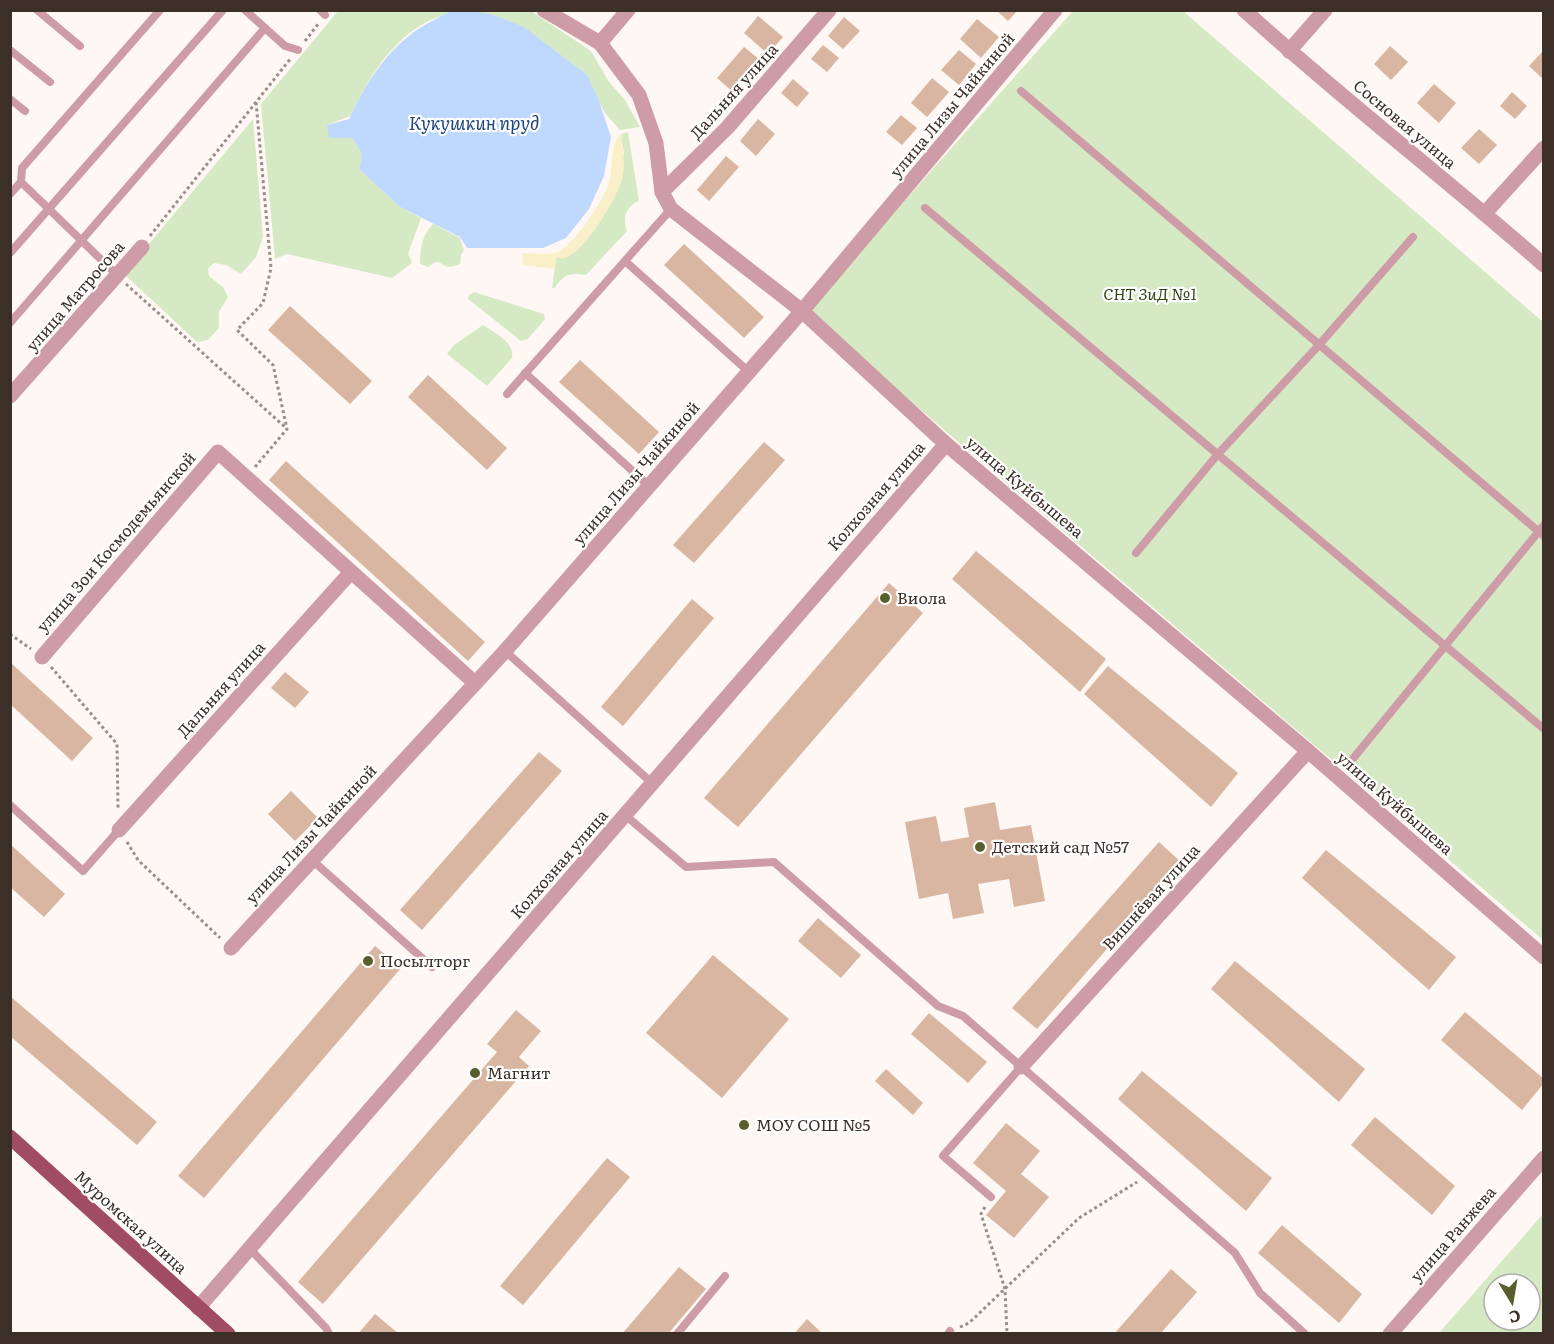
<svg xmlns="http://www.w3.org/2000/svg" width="1554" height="1344" font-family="Literata,serif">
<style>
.green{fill:#d5eac4;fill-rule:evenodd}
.sand{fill:#f9f0ca}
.water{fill:#bfd8fe}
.building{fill:#d8b6a2}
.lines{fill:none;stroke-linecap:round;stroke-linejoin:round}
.path{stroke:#998f89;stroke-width:3;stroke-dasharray:3 3;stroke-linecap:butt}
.lane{stroke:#cd9ca6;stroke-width:8}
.street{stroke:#cd9ca6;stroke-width:15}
.primary{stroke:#a04c62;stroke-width:15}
.poi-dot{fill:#595f2c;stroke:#fff;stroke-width:2}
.labels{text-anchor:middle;stroke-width:4.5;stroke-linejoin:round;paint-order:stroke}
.street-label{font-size:16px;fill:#3c2f27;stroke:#fff}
.park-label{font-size:16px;font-style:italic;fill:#2e4612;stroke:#fff}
.poi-label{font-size:16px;fill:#3c2f27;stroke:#fff;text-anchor:start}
.water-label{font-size:18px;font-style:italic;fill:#21457e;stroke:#fff}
</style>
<rect width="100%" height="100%" fill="#fff7f3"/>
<g class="green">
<path d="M 338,11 L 453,11 C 441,16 426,21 415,29 C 384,51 366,84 350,116 L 327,125 L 352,138 L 362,154 L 359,169 L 400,207 L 421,218 L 408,254 L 412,263 L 392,278 L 287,254 L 275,259 L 261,104 Z"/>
<polygon points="460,11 531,11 591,51 609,82 625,100 640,127 620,130 605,113 598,100 491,14"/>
<polygon points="1073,11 1183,11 1543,322 1543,940 806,312"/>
<polygon points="253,119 263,237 256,257 241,274 226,265 214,263 208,268 209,276 223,287 228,297 219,312 219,328 208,340 197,342 124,274"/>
<path d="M 628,132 L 639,201 C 626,206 622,218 627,231 L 586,275 C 571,272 562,275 555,288 L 552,288 L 556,258 L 580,247 L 624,153 L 621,134 Z"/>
<path d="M 433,224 L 460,238 L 464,250 L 461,255 L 460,264 C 451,268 447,268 439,262 L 435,262 L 428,267 L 420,264 C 420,249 422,235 433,224 Z"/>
<polygon points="474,292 544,314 545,319 528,339 521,341 468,299 469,295"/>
<path d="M 483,325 C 495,333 515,342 512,358 L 487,386 L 447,354 L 454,345 Z"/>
<path d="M 1543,1214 L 1543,1333 L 1439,1333 ZM 1494,1284 L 1530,1284 L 1530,1320 L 1494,1320 Z"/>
</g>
<path class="sand" d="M 621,134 C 623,148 625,163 623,176 C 618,197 586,251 565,258 C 563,259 557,258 556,258 L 555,269 L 523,265 L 522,253 C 533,253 550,256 560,251 C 575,243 607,196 610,179 C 613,165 610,144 621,134 Z"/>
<path class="water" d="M 460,10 L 491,14 L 524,27 L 587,75 L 598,98 L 611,137 L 604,176 L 589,209 L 566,238 L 543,248 L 467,248 L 460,237 L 400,207 L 359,169 L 362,154 L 352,138 L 329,138 L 327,125 L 349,119 C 368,78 393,40 434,20 C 443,15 451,10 460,10 Z"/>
<g class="building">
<polygon points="996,10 1018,10 1008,21"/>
<polygon points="758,16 783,37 768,54 744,33"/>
<polygon points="844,17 860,31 843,49 828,36"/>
<polygon points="977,19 999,37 981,58 960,39"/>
<polygon points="823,45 839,58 827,72 811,59"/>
<polygon points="1390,46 1408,62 1391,80 1374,64"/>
<polygon points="744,47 760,60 733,92 717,78"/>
<polygon points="959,50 976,64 959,85 941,70"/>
<polygon points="1544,50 1544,80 1529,66"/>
<polygon points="932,78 949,92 927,117 911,103"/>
<polygon points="793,79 809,93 797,107 781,93"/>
<polygon points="1434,84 1456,103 1439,123 1417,103"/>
<polygon points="1512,92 1527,106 1515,119 1500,106"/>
<polygon points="901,115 917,128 902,145 886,132"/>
<polygon points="758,119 775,134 756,156 740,141"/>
<polygon points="1479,129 1497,145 1479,164 1461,148"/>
<polygon points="726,156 739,167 709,201 697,190"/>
<polygon points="684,244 764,317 744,338 664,265"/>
<polygon points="290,306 372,381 350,404 268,330"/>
<polygon points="580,360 659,432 639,454 559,382"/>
<polygon points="428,375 507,448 487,470 408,397"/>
<polygon points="764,442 785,460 694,563 673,545"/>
<polygon points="286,461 485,642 468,661 269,480"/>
<polygon points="976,551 1106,659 1080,692 952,579"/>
<polygon points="889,583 923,613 738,827 704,798"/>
<polygon points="692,599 714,618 623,726 601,707"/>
<polygon points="10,662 93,738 72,761 10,704"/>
<polygon points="1108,666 1238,773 1211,807 1084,694"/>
<polygon points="285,672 309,692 295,708 271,688"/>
<polygon points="539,752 562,771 422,930 400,910"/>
<polygon points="291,791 318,818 295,841 268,814"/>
<polygon points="995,802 1000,830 1031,825 1045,901 1014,907 1009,879 978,884 984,913 953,919 948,893 919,899 905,822 936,816 941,842 969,837 964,808"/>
<polygon points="1159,842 1182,863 1037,1029 1012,1008"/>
<polygon points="10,844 65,894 44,917 10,887"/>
<polygon points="1326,850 1456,957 1429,990 1302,878"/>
<polygon points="818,918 861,955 841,978 798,941"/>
<polygon points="375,946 401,968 204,1198 178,1176"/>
<polygon points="713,955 789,1019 722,1098 646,1033"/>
<polygon points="1235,961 1365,1069 1339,1102 1211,989"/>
<polygon points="10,996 157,1122 137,1145 10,1036"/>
<polygon points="516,1010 541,1031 519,1057 529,1066 323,1304 298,1282 497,1052 487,1044"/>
<polygon points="1465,1012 1544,1079 1544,1083 1522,1110 1441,1040"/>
<polygon points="929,1013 987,1062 968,1083 911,1034"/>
<polygon points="886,1069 923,1103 913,1115 875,1081"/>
<polygon points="1142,1071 1272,1178 1246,1211 1118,1099"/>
<polygon points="1375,1117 1455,1186 1432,1215 1351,1145"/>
<polygon points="1006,1123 1040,1151 1021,1174 1049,1197 1014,1238 986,1215 1006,1191 973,1163"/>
<polygon points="607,1158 630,1177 523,1305 500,1286"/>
<polygon points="1282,1225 1362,1294 1339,1323 1258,1253"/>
<polygon points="679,1267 706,1289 668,1334 622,1334"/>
<polygon points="1171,1269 1197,1292 1160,1334 1114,1334"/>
<polygon points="375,1314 399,1334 358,1334"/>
<polygon points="807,1319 823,1334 794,1334"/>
</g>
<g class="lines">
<g class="path">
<polyline points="305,41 319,23"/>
<polyline points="150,236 291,58"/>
<polyline points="126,284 286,428"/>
<polyline points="255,467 287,429 273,365 237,330 263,303 271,268 256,102"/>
<polyline points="10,634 31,649"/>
<polyline points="51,667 117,744 118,808"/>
<polyline points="127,842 138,860 220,938"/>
<polyline points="985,1207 981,1214 1005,1289 1007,1334"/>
<polyline points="960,1327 969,1323 1079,1218 1137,1182"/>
</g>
<g class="lane">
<polyline points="37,10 80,46"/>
<polyline points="245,10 285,46 298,50"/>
<polyline points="320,10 325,15"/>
<polyline points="10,50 50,82"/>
<polyline points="1021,91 1544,536"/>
<polyline points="10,99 25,111"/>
<polyline points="21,182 117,275"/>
<polyline points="10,194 21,182 22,168 160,10"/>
<polyline points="925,208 1544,729"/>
<polyline points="10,253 223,10"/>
<polyline points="625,261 749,372"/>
<polyline points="10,323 265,28"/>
<polyline points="525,373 649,486"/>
<polyline points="507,394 671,209"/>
<polyline points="1136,553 1218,454 1319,345 1413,237"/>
<polyline points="505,651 652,783"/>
<polyline points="1351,761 1544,525"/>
<polyline points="10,805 83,871 119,830"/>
<polyline points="625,815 686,867 774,862 938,1006 963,1016 1235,1253 1260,1293 1305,1334"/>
<polyline points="312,860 432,967"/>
<polyline points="991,1197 943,1156 1021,1067"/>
<polyline points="250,1249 326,1328 329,1334"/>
<polyline points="677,1334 725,1276"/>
<polyline points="948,1334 950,1331"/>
</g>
<g class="street">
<polyline points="544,10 600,43 639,95 656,143 662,192 671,209 802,311 946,444 1308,751 1544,957"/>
<path d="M 1244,10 C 1341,98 1445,178 1544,265"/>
<polyline points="600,43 628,10"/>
<polyline points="1289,51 1325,10"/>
<polyline points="662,192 727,128 829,10"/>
<polyline points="1485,213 1544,148"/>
<polyline points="10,396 142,247"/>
<polyline points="42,657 218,452 475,683"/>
<polyline points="119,830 351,572"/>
<polyline points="231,948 505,651 802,311 1055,10"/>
<polyline points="1021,1067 1308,751"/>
<polyline points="198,1308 946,444"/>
<polyline points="1390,1334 1544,1158"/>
</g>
<polyline class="primary" points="10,1137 228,1334"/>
</g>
<g class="poi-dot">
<circle cx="885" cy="598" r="6"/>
<circle cx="980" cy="847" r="6"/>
<circle cx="368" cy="961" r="6"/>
<circle cx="475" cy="1073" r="6"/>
<circle cx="744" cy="1125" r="6"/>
</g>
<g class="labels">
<g class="street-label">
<text transform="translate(734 91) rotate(-48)" y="6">Дальняя улица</text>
<text transform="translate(952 105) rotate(-50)" y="6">улица Лизы Чайкиной</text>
<text transform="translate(1405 124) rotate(40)" y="6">Сосновая улица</text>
<text transform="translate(75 296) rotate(-49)" y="6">улица Матросова</text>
<text transform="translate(636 473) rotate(-49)" y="6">улица Лизы Чайкиной</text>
<text transform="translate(1025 487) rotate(40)" y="6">улица Куйбышева</text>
<text transform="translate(876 496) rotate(-49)" y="6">Колхозная улица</text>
<text transform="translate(116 542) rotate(-49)" y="6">улица Зои Космодемьянской</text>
<text transform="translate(221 689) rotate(-48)" y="6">Дальняя улица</text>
<text transform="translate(1395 803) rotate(41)" y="6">улица Куйбышева</text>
<text transform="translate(311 834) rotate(-47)" y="6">улица Лизы Чайкиной</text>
<text transform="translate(559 864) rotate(-49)" y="6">Колхозная улица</text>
<text transform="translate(1151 897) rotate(-48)" y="6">Вишнёвая улица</text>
<text transform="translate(131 1222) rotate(42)" y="6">Муромская улица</text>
<text transform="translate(1453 1234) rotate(-49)" y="6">улица Ранжева</text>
</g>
<g class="park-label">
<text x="1150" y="300">СНТ ЗиД №1</text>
</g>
<g class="poi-label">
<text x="897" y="604">Виола</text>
<text x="992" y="853">Детский сад №57</text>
<text x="380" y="967">Посылторг</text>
<text x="487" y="1079">Магнит</text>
<text x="756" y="1131">МОУ СОШ №5</text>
</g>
<g class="water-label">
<text x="474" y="130">Кукушкин пруд</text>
</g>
</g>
<rect width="1554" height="1344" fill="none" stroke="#3c2f27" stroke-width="24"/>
<g transform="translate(1512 1302) rotate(169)"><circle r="28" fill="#ffffff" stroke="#b1aca9" stroke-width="1.5"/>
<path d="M0-4.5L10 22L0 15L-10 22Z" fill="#595f2c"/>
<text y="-9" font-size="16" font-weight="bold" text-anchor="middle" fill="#3c2f27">С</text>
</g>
</svg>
